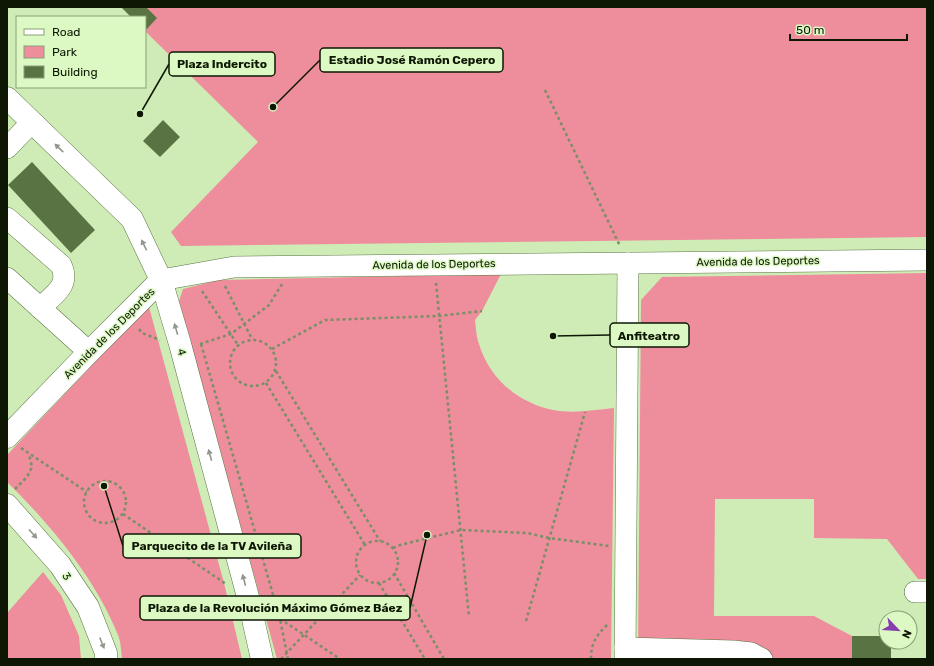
<svg xmlns="http://www.w3.org/2000/svg" width="934" height="666" font-family="Rubik,sans-serif">
<style>
.green{fill:#ee8d9b}
.building{fill:#5a7343}
.lines{fill:none;stroke-linecap:round;stroke-linejoin:round}
.minor-casing{stroke:#5b7544;stroke-width:22}
.major-casing{stroke:#5b7544;stroke-width:23}
.path{stroke:#7a8f68;stroke-width:2.5;stroke-dasharray:3 3;stroke-linecap:butt}
.minor{stroke:#fff;stroke-width:21}
.major{stroke:#fff;stroke-width:22}
.oneway{fill:#92978e}
.labels{text-anchor:middle;stroke-width:3;stroke-linejoin:round;paint-order:stroke}
.street-label{font-size:11px;fill:#0d1704;stroke:#dcf9c3}
.leader{fill:none;stroke:#0d1704;stroke-width:1.5}
.callout-dot{fill:#0d1704;stroke:#dcf9c3;stroke-width:1.5}
.callout{fill:#dcf9c3;stroke:#0d1704;stroke-width:1.5}
.callout-label{font-size:12px;text-anchor:middle;font-weight:bold;fill:#0d1704}
</style>
<rect width="100%" height="100%" fill="#cfecb6"/>
<g class="green">
<polygon points="121,7 927,7 927,237 181,246 171,232 258,142 145,31 145,17"/>
<polygon points="927,273 927,579 918,579 887,539 814,538 814,499 715,499 714,616 814,616 852,636 852,659 638,659 641,300 662,277"/>
<path d="M 501,274 L 482,311 L 475,320 C 476,327 476,336 479,344 C 489,378 518,403 553,410 C 573,414 594,410 614,408 L 611,659 L 277,659 L 179,301 L 183,289 L 219,280 Z"/>
<path d="M 149,307 L 224,583 L 242,659 L 122,659 C 121,651 121,642 118,635 C 96,579 50,524 7,482 L 7,455 L 133,322 Z"/>
<polygon points="43,572 61,595 79,636 81,659 7,659 7,613"/>
</g>
<g class="building">
<polygon points="121,7 146,7 157,18 145,31 145,17 131,17"/>
<polygon points="163,120 180,137 160,157 143,141"/>
<polygon points="32,162 95,230 71,253 8,185"/>
<polygon points="852,636 886,636 886,642 891,642 891,659 852,659"/>
</g>
<g class="lines">
<defs>
<g id="minor">
<polyline points="7,148 32,122"/>
<path d="M 7,218 L 61,265 C 71,286 53,295 40,308"/>
<polyline points="7,278 89,352"/>
<polyline points="161,280 234,267 927,260"/>
<polyline points="915,592 927,592"/>
<polyline points="625,648 733,651 751,653 762,659"/>
<polyline points="625,659 628,263"/>
</g>
<g id="major">
<polyline points="7,98 132,219 161,280 180,344 248,597 262,659"/>
<polyline points="7,437 89,352 161,280"/>
<polyline points="7,505 60,565 88,607 106,653 106,659"/>
</g>
</defs>
<use href="#minor" class="minor-casing"/>
<use href="#major" class="major-casing"/>
<g class="path">
<polyline points="545,90 620,246"/>
<polyline points="436,283 469,617"/>
<polyline points="225,286 252,339"/>
<polyline points="202,291 238,345"/>
<polyline points="139,329 142,333 160,340"/>
<circle cx="253" cy="363" r="23"/>
<polyline points="200,344 231,334 269,305 282,284"/>
<polyline points="201,344 280,619 288,659"/>
<polyline points="272,349 325,320 439,316 482,311"/>
<polyline points="276,371 380,541"/>
<polyline points="266,383 365,545"/>
<polyline points="21,448 87,492"/>
<circle cx="105" cy="502" r="21"/>
<polyline points="15,489 27,477 32,467 29,454"/>
<polyline points="123,514 226,584"/>
<circle cx="377" cy="562" r="21"/>
<polyline points="393,548 400,545 461,530 527,533 549,538 609,546"/>
<polyline points="394,573 444,659"/>
<polyline points="379,583 425,659"/>
<polyline points="270,612 340,659"/>
<polyline points="526,621 585,412"/>
<polyline points="281,659 360,575"/>
<path d="M 591,659 C 591,643 596,636 607,625"/>
</g>
<use href="#minor" class="minor"/>
<use href="#major" class="major"/>
</g>
<defs><path id="oneway-solid" d="M-6-.8H1V-3.2L6.5 0L1 3.2V.8H-6Z"/></defs>
<g class="oneway">
<use href="#oneway-solid" transform="translate(59 148) rotate(-136)"/>
<use href="#oneway-solid" transform="translate(144 245) rotate(-116)"/>
<use href="#oneway-solid" transform="translate(176 329) rotate(-106)"/>
<use href="#oneway-solid" transform="translate(210 455) rotate(-105)"/>
<use href="#oneway-solid" transform="translate(33 534) rotate(48)"/>
<use href="#oneway-solid" transform="translate(244 580) rotate(-105)"/>
<use href="#oneway-solid" transform="translate(102 643) rotate(68)"/>
</g>
<g class="labels">
<g class="street-label">
<text transform="translate(758 261) rotate(-1)" y="4">Avenida de los Deportes</text>
<text transform="translate(434 264) rotate(-1)" y="4">Avenida de los Deportes</text>
<text transform="translate(109 333) rotate(-45)" y="4">Avenida de los Deportes</text>
<text transform="translate(182 352) rotate(75)" y="4">4</text>
<text transform="translate(67 576) rotate(57)" y="4">3</text>
</g>
</g>
<path class="leader" d="M273 107L320 60M140 114L169 64M553 336L610 335M104 486L123 546M427 535L410 608"/>
<g class="callout-dot">
<circle cx="273" cy="107" r="4"/>
<circle cx="140" cy="114" r="4"/>
<circle cx="553" cy="336" r="4"/>
<circle cx="104" cy="486" r="4"/>
<circle cx="427" cy="535" r="4"/>
</g>
<g class="callout">
<rect x="320" y="48" width="183" height="24" rx="4"/>
<rect x="169" y="52" width="106" height="24" rx="4"/>
<rect x="610" y="323" width="79" height="24" rx="4"/>
<rect x="123" y="534" width="178" height="24" rx="4"/>
<rect x="140" y="596" width="270" height="24" rx="4"/>
</g>
<g class="callout-label">
<text x="412" y="64">Estadio José Ramón Cepero</text>
<text x="222" y="68">Plaza Indercito</text>
<text x="649" y="340">Anfiteatro</text>
<text x="212" y="550">Parquecito de la TV Avileña</text>
<text x="275" y="612">Plaza de la Revolución Máximo Gómez Báez</text>
</g>
<rect width="934" height="666" fill="none" stroke="#0d1704" stroke-width="16"/>
<rect x="16" y="16" width="130" height="72" fill="#dcf9c3" stroke="#899f77"/>
<rect x="24" y="29" width="20" height="6" fill="#ffffff" stroke="#899f77"/>
<text x="52" y="36" font-size="12" fill="#0d1704">Road</text>
<rect x="24" y="46" width="20" height="12" fill="#ee8d9b" stroke="#899f77"/>
<text x="52" y="56" font-size="12" fill="#0d1704">Park</text>
<rect x="24" y="66" width="20" height="12" fill="#5a7343" stroke="#899f77"/>
<text x="52" y="76" font-size="12" fill="#0d1704">Building</text>
<g transform="translate(898 630) rotate(115)"><circle r="19" fill="#dcf9c3" stroke="#899f77"/>
<path d="M0-3L7 15L0 10L-7 15Z" fill="#863daf"/>
<text y="-6" font-size="11" font-weight="bold" text-anchor="middle" fill="#0d1704">N</text>
</g>
<path d="M790 34v6h117v-6" fill="none" stroke="#0d1704" stroke-width="2"/>
<text x="796" y="34" font-size="12" fill="#0d1704" stroke="#dcf9c3" stroke-width="3" paint-order="stroke">50 m</text>
</svg>
